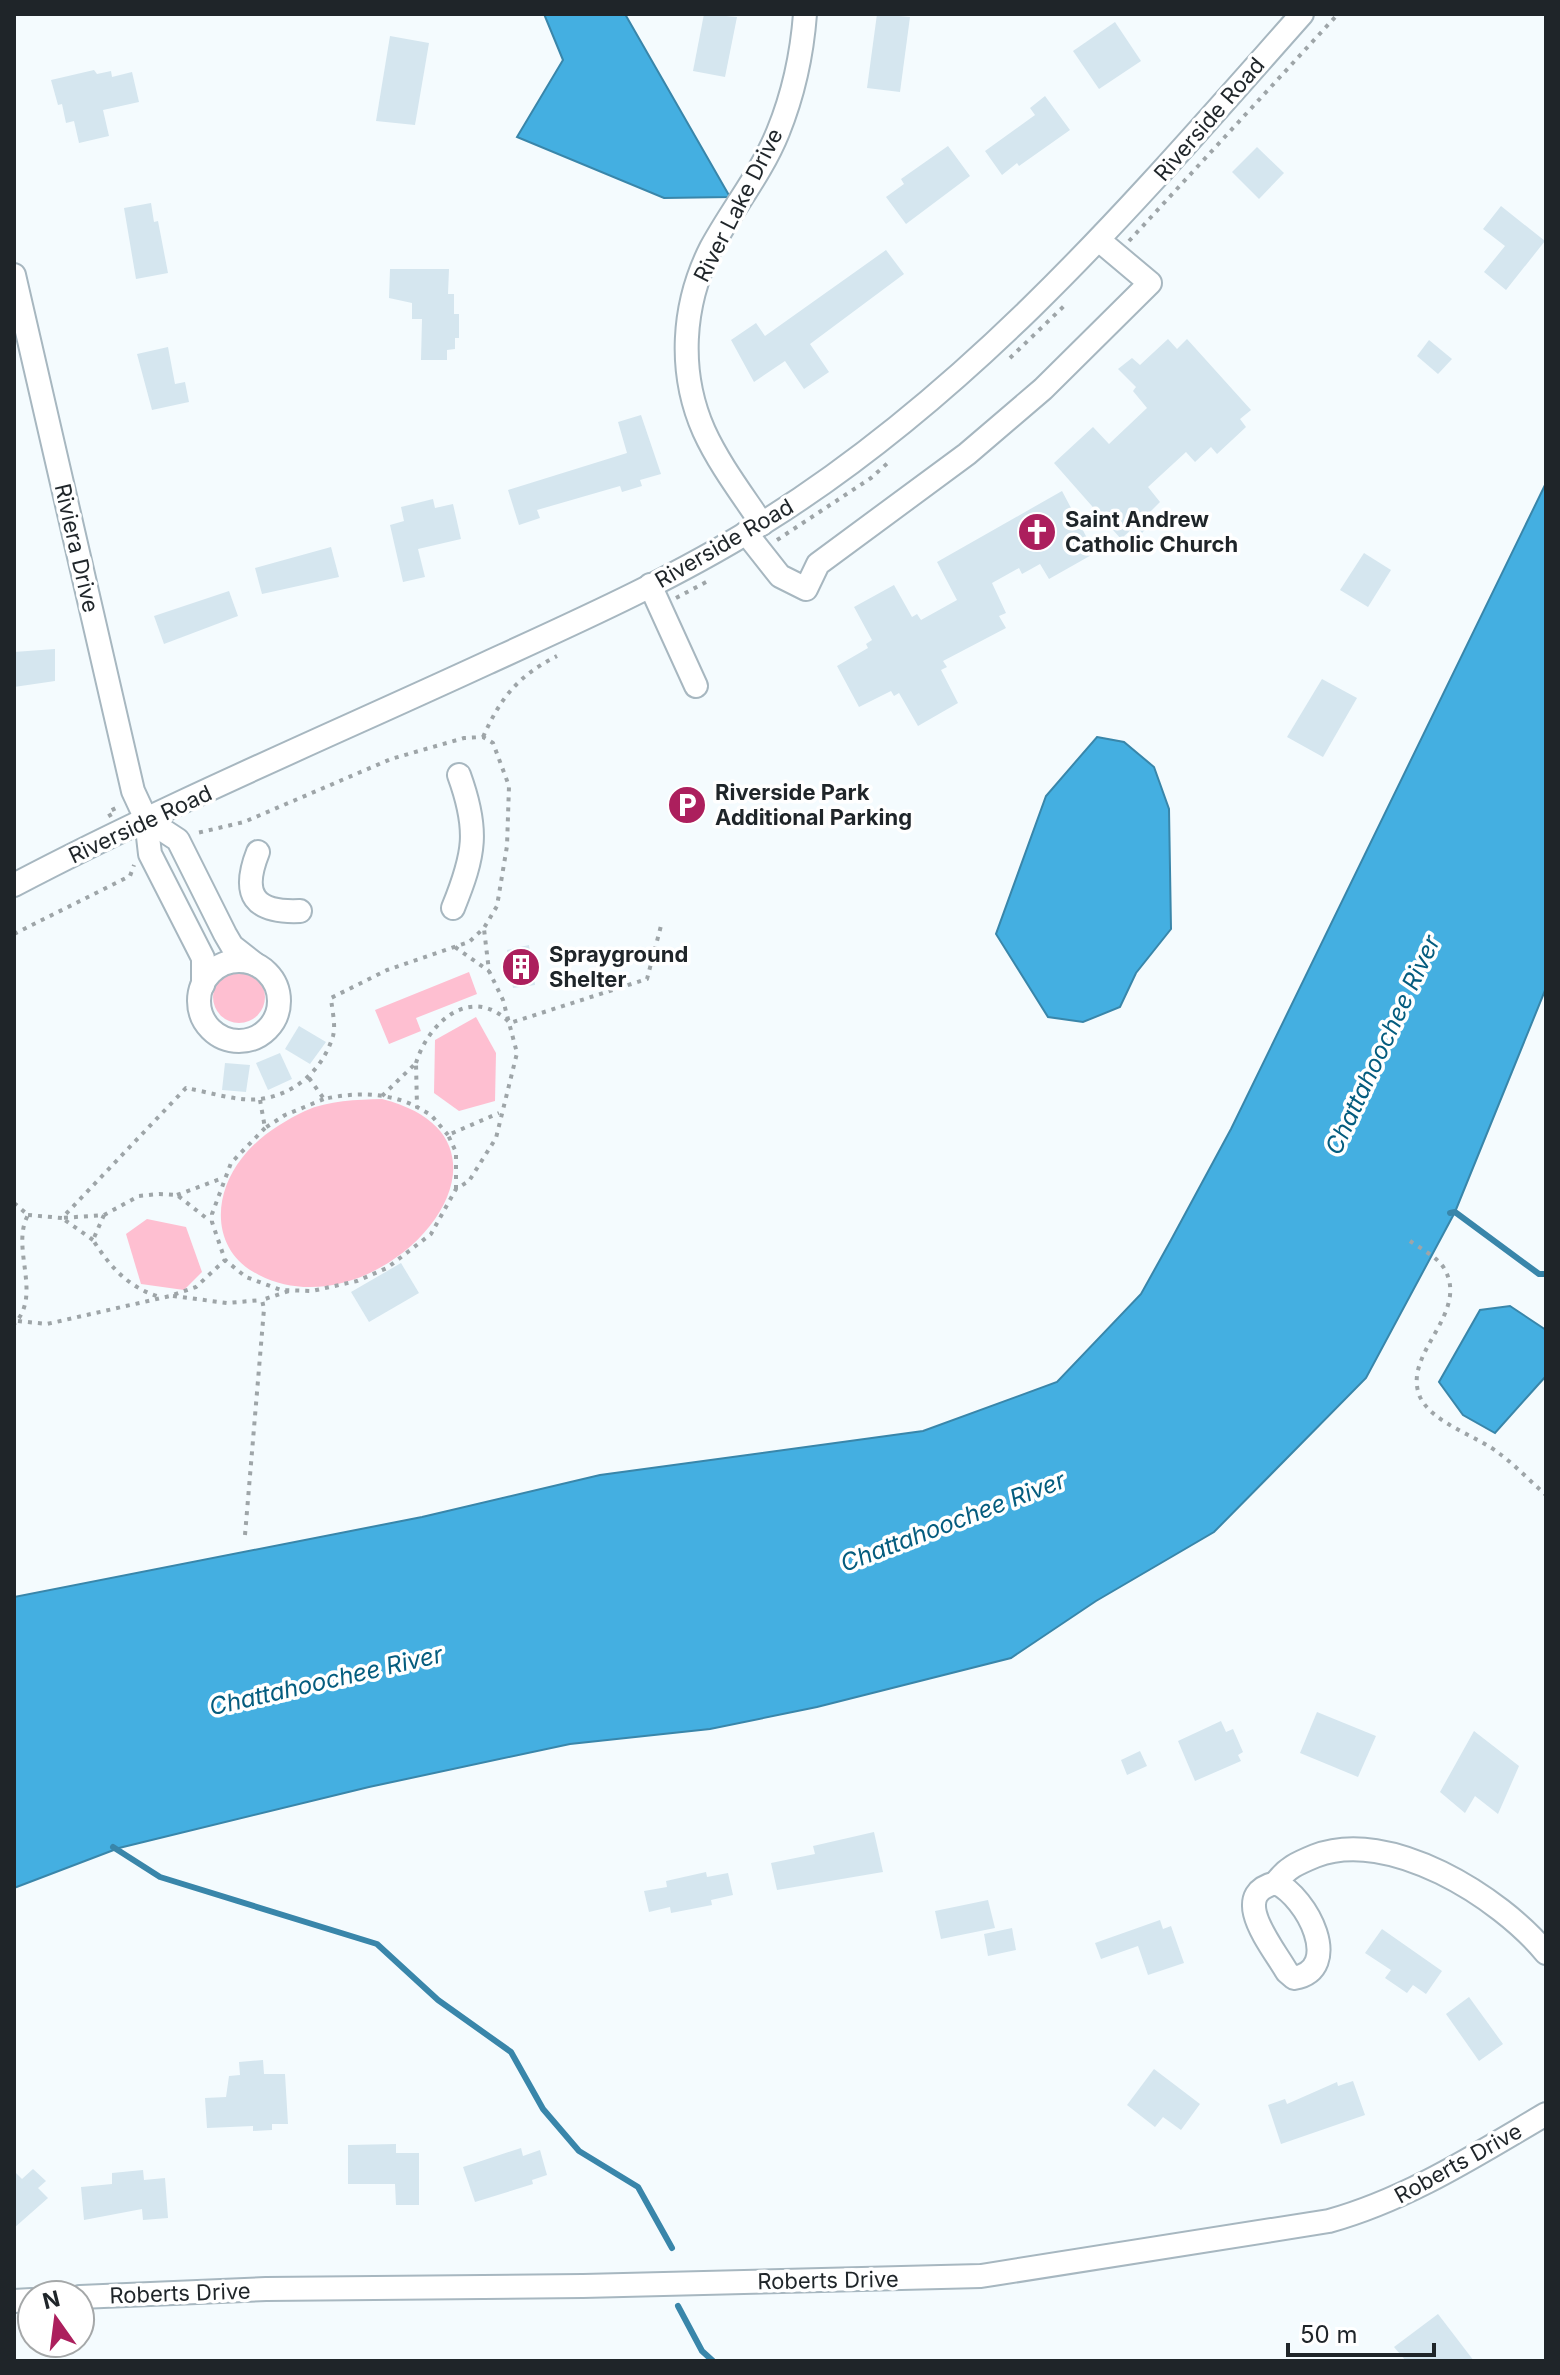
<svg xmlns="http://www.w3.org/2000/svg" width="1560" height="2375" font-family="Inter,sans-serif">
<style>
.green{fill:#febfd1}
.water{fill:#44afe1;stroke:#3986aa;stroke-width:2}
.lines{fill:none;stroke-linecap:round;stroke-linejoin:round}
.stream{stroke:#3986aa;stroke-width:6}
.building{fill:#d5e6ef}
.minor-casing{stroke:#a7b7c0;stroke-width:26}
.path{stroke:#9ea5a8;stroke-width:4;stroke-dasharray:4 6;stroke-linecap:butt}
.minor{stroke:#fff;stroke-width:22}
.labels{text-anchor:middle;stroke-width:7;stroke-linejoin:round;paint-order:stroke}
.street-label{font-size:22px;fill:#1f2529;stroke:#fff}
.poi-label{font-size:22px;font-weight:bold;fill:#1f2529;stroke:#fff;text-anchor:start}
.water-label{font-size:24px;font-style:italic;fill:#045c7e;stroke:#fff}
</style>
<rect width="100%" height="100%" fill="#f4fbfe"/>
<g class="green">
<circle cx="239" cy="997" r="26"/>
<polygon points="469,972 477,994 416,1018 421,1031 389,1044 375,1010"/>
<polygon points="476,1017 496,1053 495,1101 459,1111 434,1093 435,1040"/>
<path d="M 382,1099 C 552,1142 380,1337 259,1275 C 212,1252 211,1197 242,1158 C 258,1137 282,1122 305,1111 C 329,1100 356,1100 382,1099 Z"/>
<polygon points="147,1219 186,1227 202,1272 184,1290 141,1284 126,1234"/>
</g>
<g class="water">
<polygon points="544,14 625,14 730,197 664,198 517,137 563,60"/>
<polygon points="1546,483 1546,988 1455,1212 1366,1378 1214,1532 1096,1601 1011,1658 817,1707 710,1729 570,1744 369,1787 119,1848 14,1888 14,1597 422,1517 600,1475 923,1431 1057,1382 1141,1294 1171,1240 1231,1129"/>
<polygon points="1097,737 1124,742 1154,767 1169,809 1171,929 1136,973 1120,1007 1083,1022 1048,1017 996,934 1046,796"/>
<polygon points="1510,1306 1546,1330 1546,1376 1495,1433 1463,1415 1439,1382 1480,1310"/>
</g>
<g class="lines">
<g class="stream">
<polyline points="1450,1213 1455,1212 1539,1274 1546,1274"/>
<polyline points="113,1847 160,1877 377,1944 438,2000 511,2052 543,2109 579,2151 638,2187 672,2248"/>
<polyline points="678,2306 702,2351 713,2361"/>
</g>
</g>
<g class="building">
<polygon points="704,14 737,17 725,77 693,71"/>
<polygon points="877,14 910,17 900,92 867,88"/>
<polygon points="1115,22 1141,61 1099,89 1073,51"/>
<polygon points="390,36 429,43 415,125 376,121"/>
<polygon points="94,70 97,74 111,71 112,77 132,72 139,102 103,110 109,136 79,143 74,121 66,123 62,104 58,105 51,80"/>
<polygon points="1045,96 1070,130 1019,166 1017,163 1002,175 985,151 1035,115 1030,108"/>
<polygon points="948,146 970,176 906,224 886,197 904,184 901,179"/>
<polygon points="1257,147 1284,173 1259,199 1232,172"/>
<polygon points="151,203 154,222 158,221 168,273 136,279 124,208"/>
<polygon points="1501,206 1545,241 1506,290 1484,272 1505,246 1483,229"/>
<polygon points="886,250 904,274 810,344 829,372 804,389 785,361 754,382 731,340 756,323 765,336"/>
<polygon points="390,269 449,269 448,294 454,294 454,314 459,314 459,338 455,338 455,349 447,350 447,360 421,360 422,319 412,319 412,303 389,298"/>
<polygon points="1168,339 1177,349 1187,339 1251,410 1240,419 1246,427 1217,454 1211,447 1195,462 1186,452 1148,487 1160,502 1150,512 1156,518 1142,533 1136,525 1121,539 1054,463 1093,427 1109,444 1147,408 1133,391 1136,387 1118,369 1132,358 1140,365"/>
<polygon points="1429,340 1452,359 1438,374 1417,356"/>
<polygon points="168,347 175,384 185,382 189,402 152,410 137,354"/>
<polygon points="641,415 661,474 640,480 642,486 622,492 620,486 537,510 540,518 519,525 508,490 627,453 618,422"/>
<polygon points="1062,491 1095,553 1049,579 1040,564 1022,574 1019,568 992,583 1006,613 999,616 1006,628 943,661 947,667 941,670 958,703 918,726 899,693 894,696 891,691 859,707 837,666 868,648 866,644 872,640 854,607 894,585 912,617 917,614 921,620 957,600 937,562"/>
<polygon points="433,499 435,508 453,504 461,539 418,549 425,577 403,582 390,525 404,521 401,507"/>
<polygon points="331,547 339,577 262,594 255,568"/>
<polygon points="1364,553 1391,570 1368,607 1340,590"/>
<polygon points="229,591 238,616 164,644 154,616"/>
<polygon points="55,649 55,681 14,687 14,652"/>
<polygon points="1322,679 1357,698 1323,757 1287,737"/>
<polygon points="529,945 535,985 513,988 507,950"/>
<polygon points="299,1026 326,1042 310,1064 285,1049"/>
<polygon points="280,1053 292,1079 268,1090 256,1063"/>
<polygon points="225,1063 250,1065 246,1092 222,1090"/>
<polygon points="401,1263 419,1293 369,1322 351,1292"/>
<polygon points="1317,1712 1376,1736 1358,1777 1300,1753"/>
<polygon points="1221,1721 1226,1732 1233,1729 1243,1752 1238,1755 1241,1761 1195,1781 1178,1741"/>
<polygon points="1474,1731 1519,1766 1498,1814 1475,1796 1465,1813 1440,1792"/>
<polygon points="1140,1751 1147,1766 1127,1775 1121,1760"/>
<polygon points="874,1832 883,1872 777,1890 771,1863 815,1854 813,1846"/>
<polygon points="706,1872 707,1877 728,1873 733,1895 711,1900 712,1905 671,1913 670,1907 649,1912 644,1891 667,1887 666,1881"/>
<polygon points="988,1900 995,1928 941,1939 935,1911"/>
<polygon points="1160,1920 1163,1929 1171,1926 1184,1963 1148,1975 1138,1946 1101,1959 1095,1943"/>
<polygon points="1012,1928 1016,1950 988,1956 984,1934"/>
<polygon points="1382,1929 1442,1971 1426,1994 1413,1985 1407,1993 1385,1978 1391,1970 1365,1953"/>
<polygon points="1469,1997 1503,2044 1479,2061 1446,2014"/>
<polygon points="263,2060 264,2074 285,2074 288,2124 272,2124 272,2130 253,2131 253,2126 207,2128 205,2098 226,2097 229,2076 240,2075 239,2062"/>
<polygon points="1154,2069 1200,2104 1181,2130 1163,2117 1155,2127 1127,2105"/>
<polygon points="1353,2081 1365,2115 1281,2144 1268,2105 1285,2099 1287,2104 1337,2082 1338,2086"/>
<polygon points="396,2144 396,2153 419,2153 419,2205 396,2205 395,2184 348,2184 348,2145"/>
<polygon points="521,2148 523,2156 540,2150 547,2175 532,2180 533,2184 475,2202 463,2167"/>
<polygon points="33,2169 46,2181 38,2188 48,2198 14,2228 14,2171 22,2179"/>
<polygon points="143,2170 144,2180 165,2178 168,2218 143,2220 142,2209 84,2220 81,2187 112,2184 112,2173"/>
<polygon points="1438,2314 1474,2361 1406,2361 1394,2347"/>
</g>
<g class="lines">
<defs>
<g id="minor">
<polyline points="14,275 133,791 146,819 150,854 203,958 203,985"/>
<path d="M 762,524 C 742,494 719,464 704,431 C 678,372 682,305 711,248 C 732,209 761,174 778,132 C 793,95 802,54 805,14"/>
<polyline points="746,533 780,576 806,589 818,564 967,454 1043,389 1150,283 1100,241"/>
<polyline points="650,585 696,686"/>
<polyline points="146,819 178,840 225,934 232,946 255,964"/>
<path d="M 258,852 C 241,895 254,913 300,911"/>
<path d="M 14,885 C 168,804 329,736 487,663 C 581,620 675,578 763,523 C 976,390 1136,201 1302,14"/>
<path d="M 453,908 C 475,854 479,830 459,775"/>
<circle cx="239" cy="1001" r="40"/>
<path d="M 1276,1883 C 1286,1868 1298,1863 1315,1856 C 1389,1827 1500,1897 1546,1953"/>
<path d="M 1276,1883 C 1307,1897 1344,1969 1294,1978 L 1287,1972 C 1273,1947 1227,1894 1276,1883 Z"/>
<path d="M 80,2297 L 266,2289 L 583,2286 L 981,2276 L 1329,2221 C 1408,2199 1476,2155 1546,2114"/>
<polyline points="14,2301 32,2300"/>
</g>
</defs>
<use href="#minor" class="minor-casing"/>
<g class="path">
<polyline points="1129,241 1338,14"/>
<polyline points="1010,358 1064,306"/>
<polyline points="777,540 871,478 891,460"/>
<polyline points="676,598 708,581"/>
<path d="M 483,737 C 501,697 518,676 557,656"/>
<polyline points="111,817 108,812 120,806"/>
<polyline points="14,934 130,876 134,865"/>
<polyline points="455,947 489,971"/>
<path d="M 416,1063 C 429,1021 472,984 510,1023 L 647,979 L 662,922"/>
<path d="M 309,1078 L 324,1099 C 355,1092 388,1092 417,1107"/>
<polyline points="382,1096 416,1063 417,1107 431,1115 448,1135"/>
<polyline points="260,1100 265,1128 285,1115 324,1099"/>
<polyline points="265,1128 231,1163 212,1214 212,1222 225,1260 246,1277 281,1290 312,1291 357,1281 387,1268 431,1234 456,1189 469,1181 496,1138 517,1053 503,1000 489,971 484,929"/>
<polyline points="456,1189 456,1152 448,1135 499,1113"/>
<polyline points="177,1195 223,1178"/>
<path d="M 14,1203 L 28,1215 C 10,1248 43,1295 14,1324"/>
<path d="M 28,1215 L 62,1218 L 186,1088 C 209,1092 238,1102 261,1099 C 296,1094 323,1069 333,1036 C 336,1025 332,1010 331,998 L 387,970 L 469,942 L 484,928 L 497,906 L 507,846 L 509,786 L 493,743 L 483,737 L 464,738 L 391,759 L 244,822 L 197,833"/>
<path d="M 104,1215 L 93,1240 C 110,1267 129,1288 160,1297"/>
<polyline points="93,1240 62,1218 104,1215 139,1196 159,1194 177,1195 210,1221"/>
<path d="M 1410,1241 C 1420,1248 1437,1257 1444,1268 C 1471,1314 1401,1353 1420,1397 C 1433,1424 1478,1436 1500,1454 C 1516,1466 1531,1482 1546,1495"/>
<polyline points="173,1296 227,1303 262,1300"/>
<polyline points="18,1321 47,1324 170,1296 196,1287 225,1260"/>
<polyline points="245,1535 264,1309 262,1300 289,1291"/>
</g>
<use href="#minor" class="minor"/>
</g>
<defs>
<symbol id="church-disc" viewBox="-11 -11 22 22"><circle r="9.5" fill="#ac1f5d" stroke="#fff"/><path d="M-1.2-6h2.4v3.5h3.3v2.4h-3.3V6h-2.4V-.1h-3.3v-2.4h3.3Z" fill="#fff"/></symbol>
<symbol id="parking-disc" viewBox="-11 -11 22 22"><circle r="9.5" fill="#ac1f5d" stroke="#fff"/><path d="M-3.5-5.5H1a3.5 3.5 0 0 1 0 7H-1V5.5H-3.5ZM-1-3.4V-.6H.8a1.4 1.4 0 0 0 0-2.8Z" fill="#fff"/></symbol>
<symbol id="building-disc" viewBox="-11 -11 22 22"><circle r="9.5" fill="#ac1f5d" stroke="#fff"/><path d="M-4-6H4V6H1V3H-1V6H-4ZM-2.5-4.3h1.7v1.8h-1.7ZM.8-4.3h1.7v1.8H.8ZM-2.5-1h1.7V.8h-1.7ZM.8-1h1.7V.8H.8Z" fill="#fff"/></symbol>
</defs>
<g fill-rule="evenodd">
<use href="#church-disc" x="1015" y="510" width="44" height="44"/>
<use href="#parking-disc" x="665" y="783" width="44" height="44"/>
<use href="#building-disc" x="499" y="945" width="44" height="44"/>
</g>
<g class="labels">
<g class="street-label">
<text transform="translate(1209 119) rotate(-49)" y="8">Riverside Road</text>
<text transform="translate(738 205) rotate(-63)" y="8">River Lake Drive</text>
<text transform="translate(724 543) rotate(-30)" y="8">Riverside Road</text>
<text transform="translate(77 548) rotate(77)" y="8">Riviera Drive</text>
<text transform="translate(140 824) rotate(-25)" y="8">Riverside Road</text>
<text transform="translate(1458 2163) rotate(-29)" y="8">Roberts Drive</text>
<text transform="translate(828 2280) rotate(-1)" y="8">Roberts Drive</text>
<text transform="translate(180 2293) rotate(-2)" y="8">Roberts Drive</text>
</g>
<g class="poi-label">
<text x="1065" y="527">Saint Andrew<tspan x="1065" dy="25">Catholic Church</tspan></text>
<text x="715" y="800">Riverside Park<tspan x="715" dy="25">Additional Parking</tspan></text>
<text x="549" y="962">Sprayground<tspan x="549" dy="25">Shelter</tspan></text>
</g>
<g class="water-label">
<text transform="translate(1383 1045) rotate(-65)" y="8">Chattahoochee River</text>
<text transform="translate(953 1522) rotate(-21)" y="8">Chattahoochee River</text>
<text transform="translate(326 1681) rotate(-13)" y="8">Chattahoochee River</text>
</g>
</g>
<rect width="1560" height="2375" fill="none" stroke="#1f2529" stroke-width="32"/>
<g transform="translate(56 2319) rotate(346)"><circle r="38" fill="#ffffff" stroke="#a5a8a9" stroke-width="2"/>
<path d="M0-6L14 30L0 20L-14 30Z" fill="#ac1f5d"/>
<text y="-12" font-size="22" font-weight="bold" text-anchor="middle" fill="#1f2529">N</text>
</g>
<path d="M1288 2343v12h146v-12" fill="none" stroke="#1f2529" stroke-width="4"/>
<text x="1300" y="2343" font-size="24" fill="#1f2529" stroke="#ffffff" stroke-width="6" paint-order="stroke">50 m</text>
</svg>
